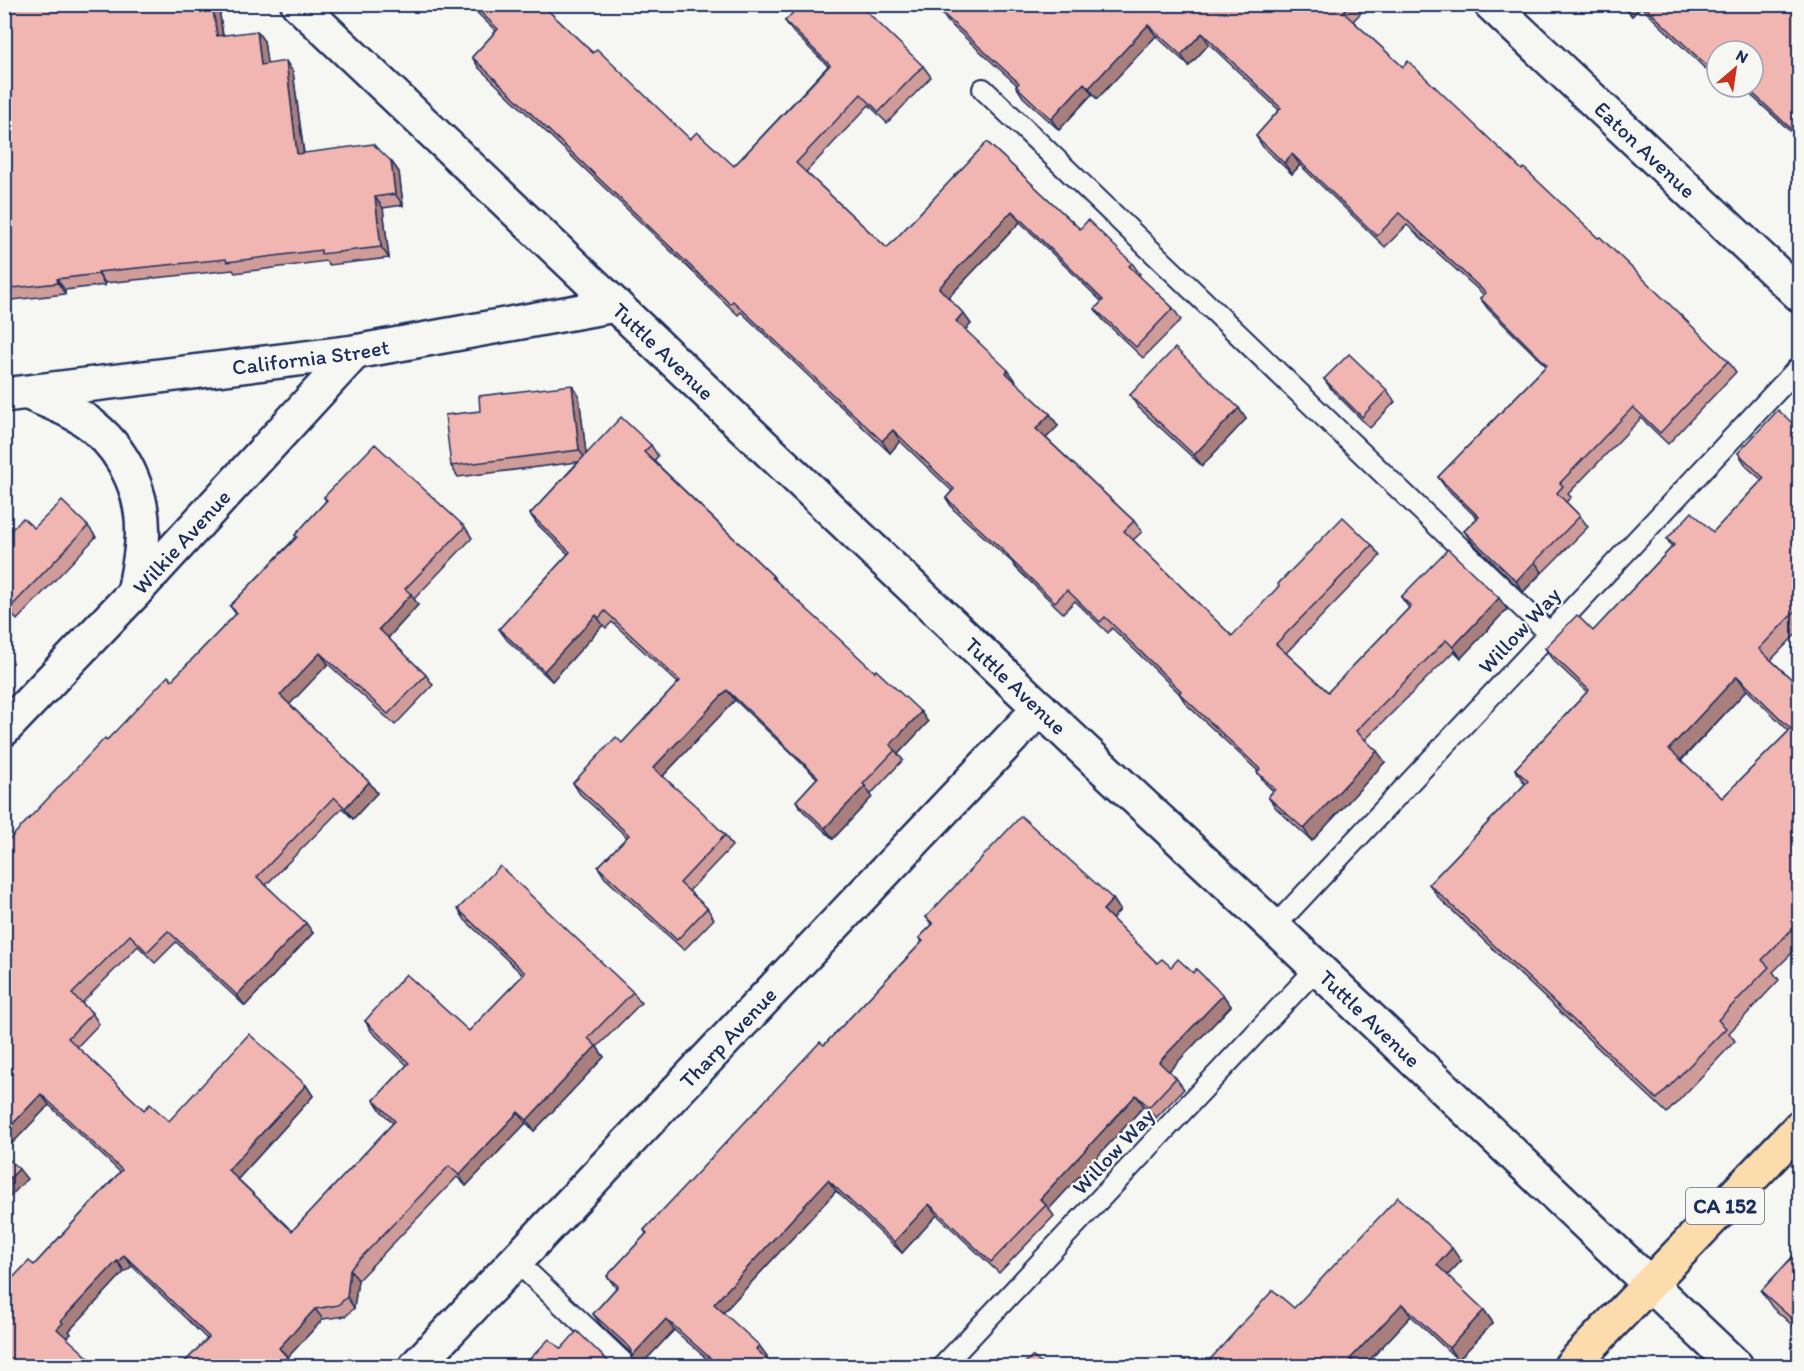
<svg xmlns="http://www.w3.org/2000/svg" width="1804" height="1371" font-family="Itim,sans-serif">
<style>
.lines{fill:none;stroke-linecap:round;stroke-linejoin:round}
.lane-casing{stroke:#1b2f5e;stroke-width:24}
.street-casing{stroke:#1b2f5e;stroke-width:38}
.secondary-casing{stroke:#1b2f5e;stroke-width:38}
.primary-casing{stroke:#1b2f5e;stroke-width:38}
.lane{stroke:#f6f6f2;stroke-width:20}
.street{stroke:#f6f6f2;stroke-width:33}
.secondary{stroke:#f6f6f2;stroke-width:33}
.primary{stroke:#fcdcac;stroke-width:33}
.wall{fill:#cf9c99;stroke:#1b2f5e;stroke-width:1.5;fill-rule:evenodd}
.shaded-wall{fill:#a97f7d;stroke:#1b2f5e;stroke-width:1.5}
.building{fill:#f1b5b2;stroke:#1b2f5e;stroke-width:1.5;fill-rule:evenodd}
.labels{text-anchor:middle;stroke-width:4.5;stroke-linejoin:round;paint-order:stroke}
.shield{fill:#f6f6f2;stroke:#5d6b8a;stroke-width:1.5}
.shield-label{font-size:21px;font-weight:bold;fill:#1b2f5e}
.street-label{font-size:22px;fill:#1b2f5e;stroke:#f6f6f2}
</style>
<rect width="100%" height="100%" fill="#f6f6f2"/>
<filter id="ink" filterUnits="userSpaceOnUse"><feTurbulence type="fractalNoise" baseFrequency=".0167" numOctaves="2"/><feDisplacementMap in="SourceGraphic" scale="12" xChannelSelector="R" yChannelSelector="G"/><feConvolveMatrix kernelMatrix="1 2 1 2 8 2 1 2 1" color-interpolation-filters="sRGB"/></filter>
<g filter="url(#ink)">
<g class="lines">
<defs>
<g id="lane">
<polyline points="983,89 1549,633"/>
<polyline points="1274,927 1800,366"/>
<polyline points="516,1261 627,1366"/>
<polyline points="943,1366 1317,968"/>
</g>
<g id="street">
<path id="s1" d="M 1491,4 L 1800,295"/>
<path d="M 28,393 C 50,402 75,411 94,427 C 127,454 146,499 142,542 C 141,559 137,576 134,593"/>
<path id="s2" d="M 4,395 L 355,352 L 615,305"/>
<path id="s3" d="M 4,729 L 134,593 L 355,352"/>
<path id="s4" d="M 416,1366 L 1040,708"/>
</g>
<g id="secondary">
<path id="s5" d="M 298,4 L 1085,751 L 1274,927 L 1736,1366"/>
</g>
<polyline id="primary" points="1571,1366 1800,1127"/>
</defs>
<use href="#lane" class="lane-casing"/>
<use href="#street" class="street-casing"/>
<use href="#secondary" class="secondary-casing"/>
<use href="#primary" class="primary-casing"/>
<use href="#lane" class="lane"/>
<use href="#street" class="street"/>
<use href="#secondary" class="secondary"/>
<use href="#primary" class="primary"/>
</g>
<g class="wall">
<polygon points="4,4 217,4 219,8 223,35 264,41 267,64 293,72 304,153 391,161 399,172 403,205 383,208 389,258 329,265 326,261 235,273 233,270 105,283 105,285 65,290 65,294 4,301"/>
<polygon points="468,4 547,4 544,7 593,53 690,139 734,166 828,66 793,32 785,21 923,66 931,77 887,123 869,105 806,172 887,248 987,142 1080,229 1132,263 1140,274 1139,276 1173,308 1181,320 1143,358 1103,320 1095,309 1102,302 1020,222 948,298 963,313 971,324 965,330 1015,382 1050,414 1058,426 1046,438 1134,521 1142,532 1133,540 1232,636 1372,545 1380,556 1286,653 1328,692 1409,608 1401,597 1507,609 1461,658 1454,651 1365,740 1385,762 1312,841 1276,808 1268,797 1273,791 1265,783 1257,772 1258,771 1186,704 1179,693 1112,628 1108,633 1075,601 1063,613 1016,568 1012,562 953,509 946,498 952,491 900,441 890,453 741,312 738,315 479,68 472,57 496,31"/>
<polygon points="946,4 1355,4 1361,13 1353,21 1403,67 1522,170 1728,361 1736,372 1668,444 1641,418 1568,494 1571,497 1566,502 1580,516 1588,527 1523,592 1472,542 1464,531 1477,518 1446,488 1438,477 1546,366 1488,309 1480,298 1484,295 1407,225 1385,247 1300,165 1292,174 1263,147 1256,136 1279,110 1209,44 1189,66 1156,36 1097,99 1092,94 1059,130 1023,97 1016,86 1017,85 948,22 940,11"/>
<polygon points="1620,4 1800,4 1800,140 1742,87 1753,87 1717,51 1717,76 1715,78 1641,7 1632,16"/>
<polygon points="1324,379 1387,390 1395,402 1370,428 1332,390"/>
<polygon points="1130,395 1246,419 1202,466 1138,407"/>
<polygon points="579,396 586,454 651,445 658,456 654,461 773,576 779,584 928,722 898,754 903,760 871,794 872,797 833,839 803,811 796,801 817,778 735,700 663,776 725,835 732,846 689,891 707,908 714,919 684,950 605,878 598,867 627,837 580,794 573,783 622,743 678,683 612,622 606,628 603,625 552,681 507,640 499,629 568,554 537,524 530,514 578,462 458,477 451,466"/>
<path d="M 1800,430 L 1800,630 L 1771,660 L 1800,687 L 1800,945 L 1773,972 L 1779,980 L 1729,1033 L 1735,1041 L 1667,1113 L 1439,898 L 1429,884 L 1525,784 L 1515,769 L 1587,692 L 1555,662 L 1545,648 L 1593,631 L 1672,547 L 1667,539 L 1713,532 L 1762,480 L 1747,467 L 1738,453 ZM 1747,690 L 1789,731 L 1722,798 L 1681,761 Z"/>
<polygon points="324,497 465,527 472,538 414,599 418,605 388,638 426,675 433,685 395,725 328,664 289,704 369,782 377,793 353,819 342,808 266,885 313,933 245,1006 176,942 155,963 138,946 82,1003 92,1013 99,1024 77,1047 144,1110 169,1121 306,1085 313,1096 238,1179 292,1231 393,1123 381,1111 374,1100 407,1065 372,1032 365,1021 469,1031 523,975 465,920 458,909 633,992 641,1003 597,1047 604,1057 534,1131 526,1123 466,1186 457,1177 358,1280 354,1308 346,1316 323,1319 288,1357 294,1366 181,1366 207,1339 132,1266 125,1272 124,1272 69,1331 71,1334 4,1366 34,1265 120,1172 49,1105 4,1152 4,845 107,740 172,680 236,614 230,606 296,537 295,535 326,501"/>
<polygon points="88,526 96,537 17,620 10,612 4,617 4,537 34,528"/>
<polygon points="1113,899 1120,910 1112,919 1157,963 1193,973 1223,995 1231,1006 1169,1071 1176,1078 1184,1089 1156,1118 1144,1106 1049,1209 1054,1216 999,1273 937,1215 902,1253 836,1191 723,1313 767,1356 765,1358 774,1366 715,1366 674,1330 640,1366 638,1366 631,1353 601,1325 593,1314 616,1288 607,1276 646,1234 644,1230 824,1045 922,942 919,938 932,925 926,917"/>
<polygon points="1800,1249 1800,1332 1772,1307 1761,1291"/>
<polygon points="1461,1261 1447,1276 1484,1310 1493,1323 1458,1360 1411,1316 1364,1366 1204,1366 1294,1308"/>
</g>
<g class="shaded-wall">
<polygon points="212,4 217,4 219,8 224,46 217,36"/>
<polygon points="1639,4 1641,7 1632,16 1624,5"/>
<polygon points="1148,25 1156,36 1097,99 1089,88"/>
<polygon points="257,31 264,41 269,76 261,65"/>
<polygon points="1202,33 1209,44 1189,66 1181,55"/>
<polygon points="1716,58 1717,60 1717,76 1715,78 1708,67"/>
<polygon points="286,61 293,72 305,165 297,154"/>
<polygon points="1084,83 1092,94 1059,130 1051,119"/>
<polygon points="1292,154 1300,165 1292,174 1284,163"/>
<polygon points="391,161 399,172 403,205 395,194"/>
<polygon points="375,197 383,208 389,258 381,247"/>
<polygon points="1012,211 1020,222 946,300 939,288"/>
<polygon points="98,272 105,283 105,285 98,274"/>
<polygon points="57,279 65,290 65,294 58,283"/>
<polygon points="963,313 971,324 963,332 956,321"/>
<polygon points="1008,370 1016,381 1013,384 1006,373"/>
<polygon points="572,385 579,396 587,461 579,450"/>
<polygon points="1239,408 1246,419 1202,466 1194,455"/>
<polygon points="1050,414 1058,426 1044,440 1036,429"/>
<polygon points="893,430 900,441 890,453 882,441"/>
<polygon points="1534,561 1542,572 1523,592 1516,581"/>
<polygon points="411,594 418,605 386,640 379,629"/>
<polygon points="1499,598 1507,609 1461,658 1453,647"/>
<polygon points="596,615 603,625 552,681 544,671"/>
<polygon points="320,653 328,664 288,706 280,695"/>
<polygon points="1737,676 1747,690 1678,763 1669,749"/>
<polygon points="727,690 735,700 661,778 653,768"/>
<polygon points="921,712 928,722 898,754 895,750 890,745"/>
<polygon points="1377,751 1385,762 1312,841 1304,829"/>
<polygon points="369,782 377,793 353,819 345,808"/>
<polygon points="865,786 872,797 833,839 825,828"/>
<polygon points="1113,899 1120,910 1110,921 1103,910"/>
<polygon points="306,923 313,933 245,1006 237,995"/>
<polygon points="1223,995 1231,1006 1167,1073 1159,1062"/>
<polygon points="596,1046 604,1057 534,1131 527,1120"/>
<polygon points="306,1085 313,1096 236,1181 228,1170"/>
<polygon points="41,1094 49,1105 4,1152 4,1133"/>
<polygon points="1136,1095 1144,1106 1049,1209 1040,1199"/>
<polygon points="518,1112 526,1123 466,1186 459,1175"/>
<polygon points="19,1169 27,1179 4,1203 4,1184"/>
<polygon points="828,1180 836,1191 721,1315 714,1304"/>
<polygon points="929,1204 937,1215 902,1253 894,1242"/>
<polygon points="1452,1248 1461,1261 1445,1278 1437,1265"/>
<polygon points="124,1255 132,1266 125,1272 118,1262"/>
<polygon points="117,1261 124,1272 69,1331 71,1334 65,1340 57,1329 61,1321"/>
<polygon points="350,1269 358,1280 354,1308 347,1297"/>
<polygon points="1402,1304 1411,1316 1364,1366 1351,1366 1350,1359"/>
<polygon points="315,1309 323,1319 288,1357 279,1348"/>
<polygon points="1484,1310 1493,1323 1458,1360 1449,1348"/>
<polygon points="666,1319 674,1330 640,1366 638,1366 631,1357"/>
<polygon points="759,1345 767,1356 763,1360 756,1349"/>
</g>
<g class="building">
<polygon points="4,4 212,4 217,36 257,31 261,65 286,61 297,154 373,144 391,161 395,194 375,197 381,247 321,254 321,250 227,262 226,259 98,272 98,274 57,279 58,283 4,289"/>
<polygon points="472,4 541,4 593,53 597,49 690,139 697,132 734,166 830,65 785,21 801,4 859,4 923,66 879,112 861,94 796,163 887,248 987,142 1080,229 1088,220 1132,263 1129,266 1173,308 1136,347 1095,309 1103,300 1012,211 939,288 963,313 956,321 1008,370 1006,373 1050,414 1036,429 1134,521 1124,531 1232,636 1279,586 1278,584 1343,517 1372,545 1276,644 1328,692 1411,606 1401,597 1448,549 1499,598 1453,647 1446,640 1356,731 1377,751 1304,829 1268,797 1275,789 1257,772 1260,769 1179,693 1181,691 1105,617 1100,622 1067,590 1055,602 1008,557 1009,556 946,498 954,489 893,430 882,441 733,301 730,304 472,57 498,29"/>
<polygon points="946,4 1351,4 1343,12 1403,67 1408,61 1522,170 1524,168 1598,238 1600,237 1728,361 1660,433 1633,407 1560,483 1563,486 1557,493 1580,516 1516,581 1464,531 1479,517 1438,477 1547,365 1480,298 1486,293 1399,213 1377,236 1292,154 1284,163 1256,136 1281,108 1202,33 1181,55 1148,25 1089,88 1084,83 1051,119 1016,86 1019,83 940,11"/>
<polygon points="1642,4 1800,4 1800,137 1746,87 1753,87 1753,51 1717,51 1717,60 1716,58 1708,67"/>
<polygon points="1175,348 1239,408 1194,455 1130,395"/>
<polygon points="1349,354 1387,390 1362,417 1324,379"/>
<polygon points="572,385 579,450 451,466 445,415 480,411 479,396"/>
<path d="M 1778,410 L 1800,430 L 1800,606 L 1759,649 L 1800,687 L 1800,921 L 1762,960 L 1769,967 L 1718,1020 L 1726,1028 L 1657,1099 L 1429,884 L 1528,781 L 1515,769 L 1589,690 L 1545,648 L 1577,615 L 1593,631 L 1674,545 L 1667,539 L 1692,512 L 1713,532 L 1764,478 L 1738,453 ZM 1737,676 L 1791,729 L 1722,798 L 1669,749 Z"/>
<polygon points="621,417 651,445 644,452 773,576 772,577 875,672 876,670 921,712 890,745 895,750 863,784 865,786 825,828 796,801 818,777 727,690 653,768 696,806 725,835 680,883 707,908 677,940 598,867 629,835 573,783 616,737 622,743 680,681 605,611 599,618 596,615 544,671 499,629 570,552 530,514"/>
<polygon points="375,444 465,527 405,589 411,594 379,629 426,675 388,714 320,653 280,695 369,782 345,808 334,797 257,877 306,923 237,995 168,931 147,952 130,935 72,994 92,1013 68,1038 144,1110 150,1104 169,1121 249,1034 306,1085 228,1170 292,1231 395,1121 374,1100 409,1063 365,1021 406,974 469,1031 525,973 458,909 500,866 633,992 588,1038 596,1046 527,1120 518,1112 459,1175 449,1166 350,1269 347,1297 338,1305 315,1309 279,1348 287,1357 278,1366 181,1366 209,1337 124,1255 118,1262 117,1261 61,1321 63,1323 57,1329 98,1366 4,1366 4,1287 29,1261 34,1265 122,1170 41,1094 4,1133 4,845 105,738 107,740 168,676 172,680 237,613 230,606 297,537 295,535 327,500 324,497"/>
<polygon points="62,501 88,526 10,608 4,603 4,537 23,518 34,528"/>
<polygon points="1021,816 1113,899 1103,910 1157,963 1162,959 1171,967 1178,959 1193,973 1196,969 1223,995 1159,1062 1176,1078 1149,1107 1136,1095 1040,1199 1046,1205 991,1262 929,1204 894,1242 828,1180 714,1304 759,1345 756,1349 774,1366 719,1366 666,1319 631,1357 631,1351 628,1346 593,1314 618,1286 607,1276 647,1233 644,1230 820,1042 824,1045 923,941 919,938 933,924 926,917"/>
<polygon points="4,1155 19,1169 4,1184"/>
<polygon points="1398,1197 1452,1248 1437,1265 1484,1310 1449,1348 1402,1304 1350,1359 1354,1363 1351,1366 1204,1366 1273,1290 1294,1308"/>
<polygon points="1800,1249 1800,1326 1761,1291"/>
<polygon points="577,1331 611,1364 617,1366 523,1366 549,1339 561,1349"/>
<polygon points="1032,1356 1044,1366 1022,1366"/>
<polygon points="1185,1360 1191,1366 1179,1366"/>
</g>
</g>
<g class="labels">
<rect class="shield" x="1686" y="1188" width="78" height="36" rx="4.5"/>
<g class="shield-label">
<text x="1725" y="1213">CA 152</text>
</g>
<g class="street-label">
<text dy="8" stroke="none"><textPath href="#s1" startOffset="212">Eaton Avenue</textPath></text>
<text dy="8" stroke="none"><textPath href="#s5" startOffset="504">Tuttle Avenue</textPath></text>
<text dy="8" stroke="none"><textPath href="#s2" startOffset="309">California Street</textPath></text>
<text dy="8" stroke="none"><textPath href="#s3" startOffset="258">Wilkie Avenue</textPath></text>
<text transform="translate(1519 630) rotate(-47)" y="8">Willow Way</text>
<text dy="8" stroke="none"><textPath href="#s5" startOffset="990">Tuttle Avenue</textPath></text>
<text dy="8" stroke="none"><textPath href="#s5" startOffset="1476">Tuttle Avenue</textPath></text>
<text dy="8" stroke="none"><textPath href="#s4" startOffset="453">Tharp Avenue</textPath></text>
<text transform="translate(1113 1151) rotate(-47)" y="8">Willow Way</text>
</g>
</g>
<rect width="1804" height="1371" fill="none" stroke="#f6f6f2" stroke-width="24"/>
<rect x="12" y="12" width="1780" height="1347" fill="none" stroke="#1b2f5e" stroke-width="2" filter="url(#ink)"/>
<g transform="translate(1735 69) rotate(29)"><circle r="28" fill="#f6f6f2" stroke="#9ea6b7" stroke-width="1.5"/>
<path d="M0-4.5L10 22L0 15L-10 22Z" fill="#c8321e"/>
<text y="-9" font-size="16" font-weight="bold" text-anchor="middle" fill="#1b2f5e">N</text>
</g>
</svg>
